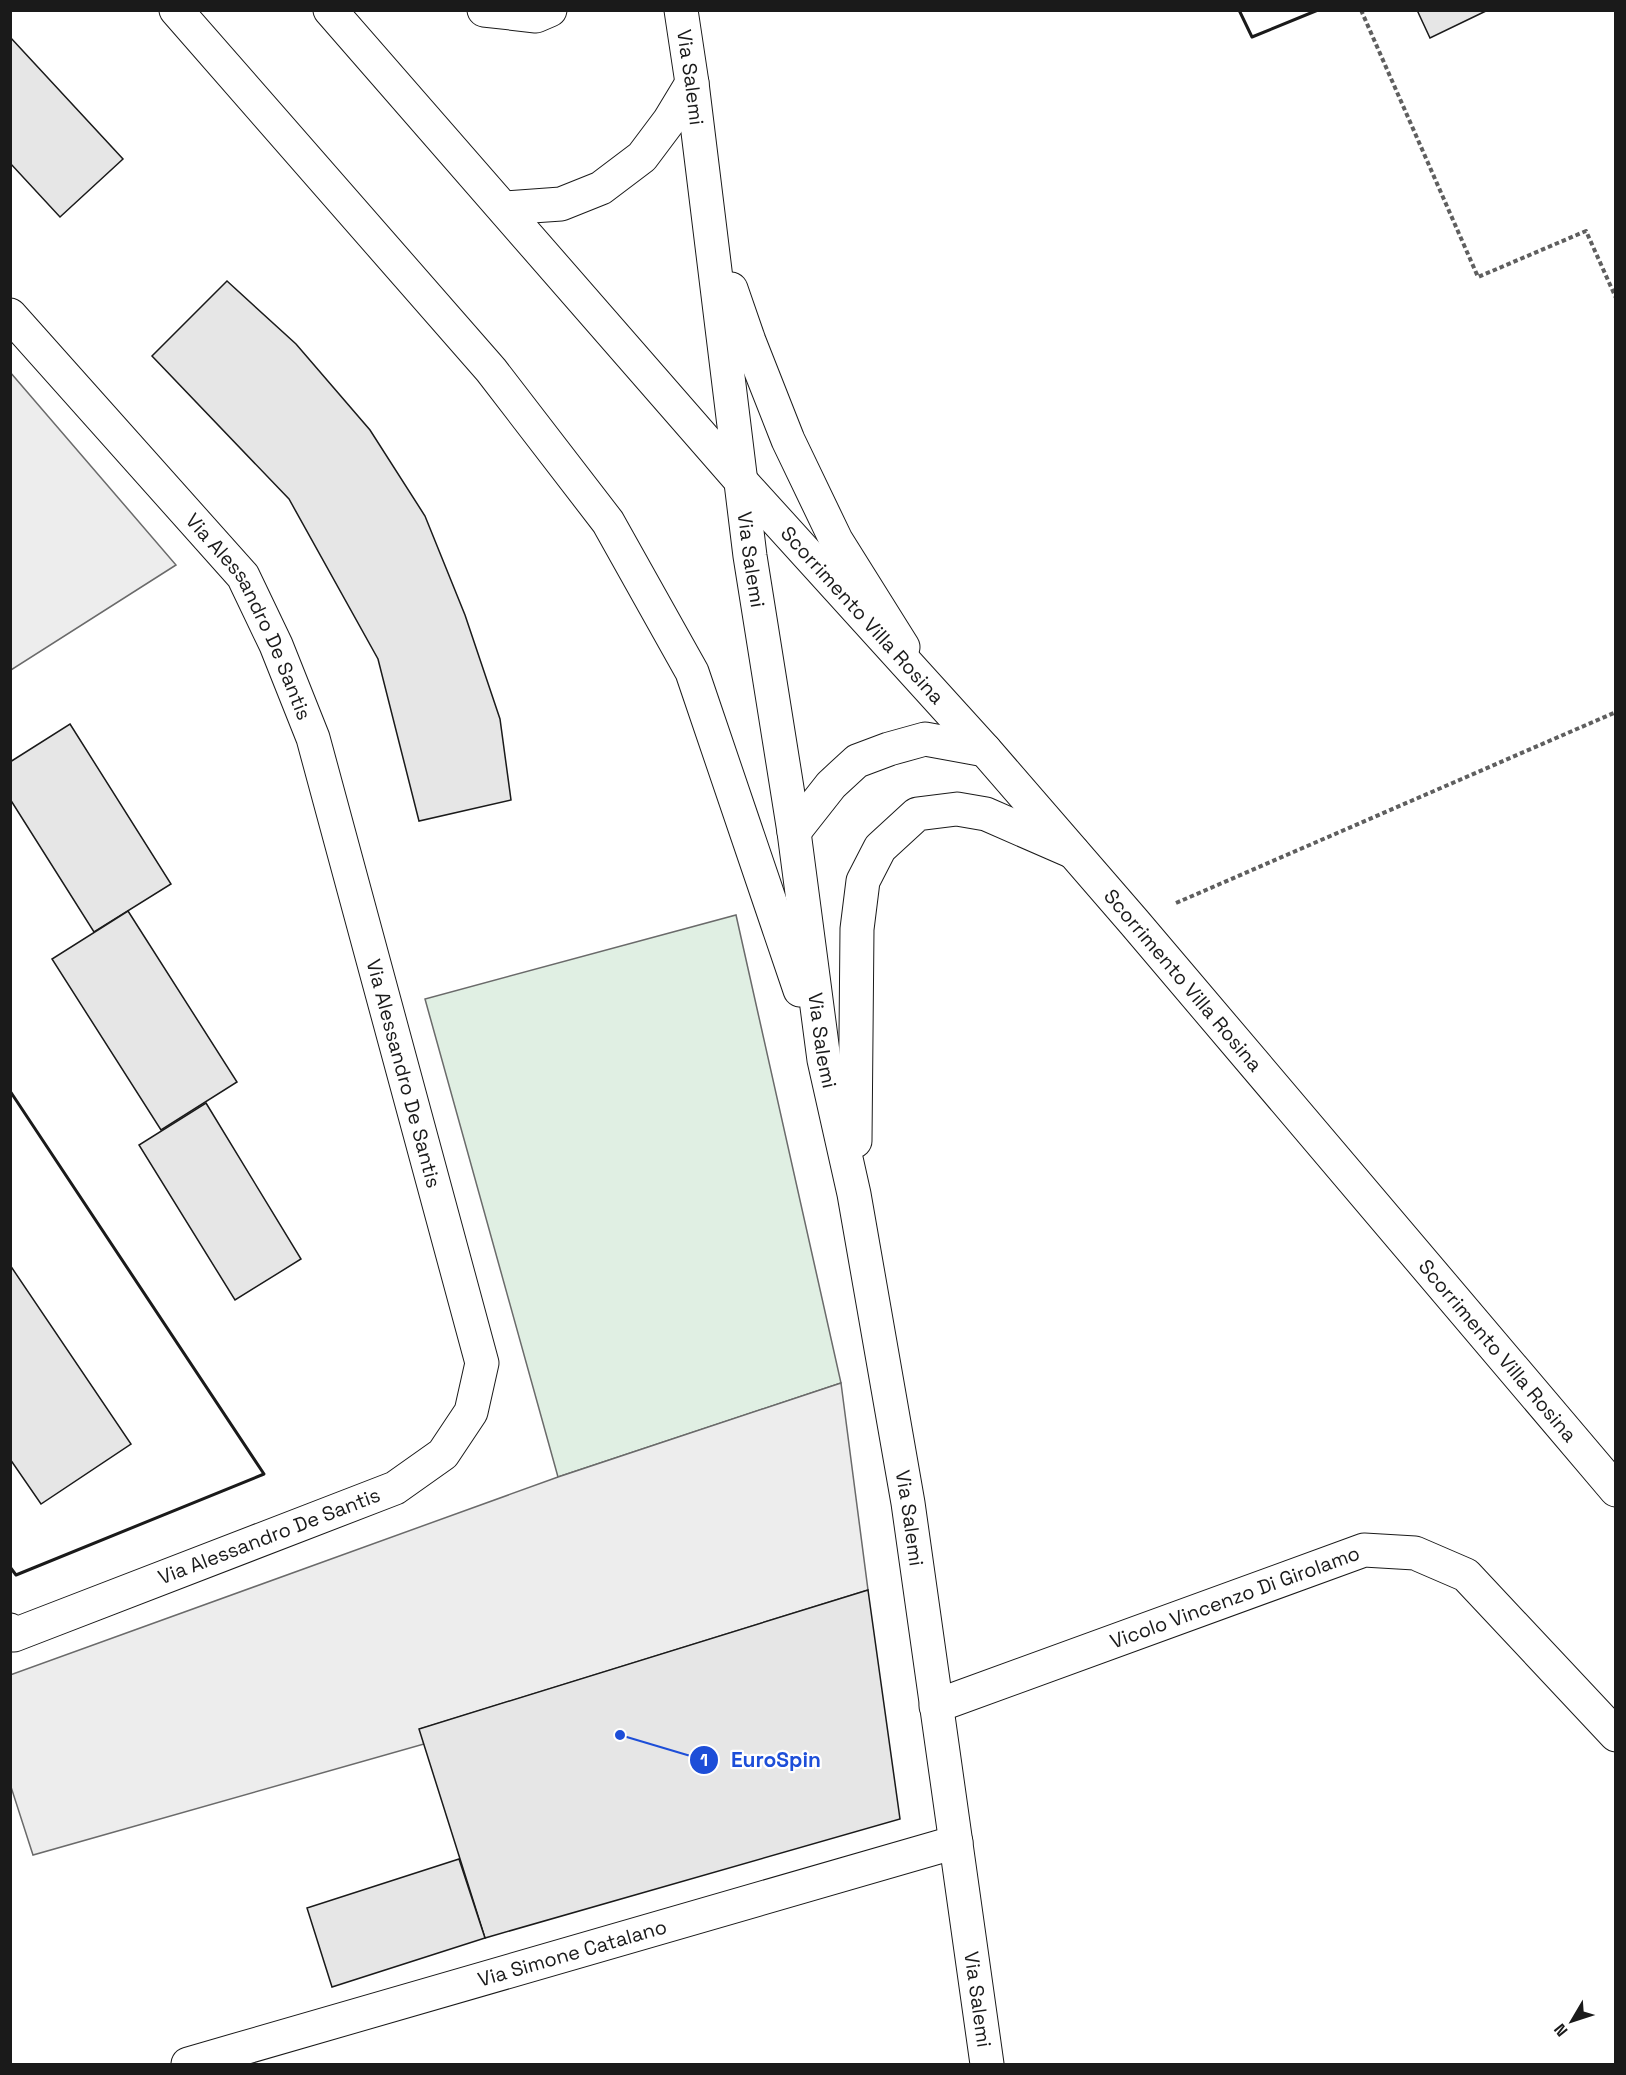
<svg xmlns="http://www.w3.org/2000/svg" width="1626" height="2075" font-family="'Space Grotesk',sans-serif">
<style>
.green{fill:#e0efe3;stroke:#6a6a6a;stroke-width:1.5}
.parking{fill:#ededed;stroke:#6a6a6a;stroke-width:1.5}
.building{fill:#e6e6e6;stroke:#1a1a1a;stroke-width:1.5}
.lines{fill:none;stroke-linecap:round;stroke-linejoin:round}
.minor-casing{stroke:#1a1a1a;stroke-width:35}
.tertiary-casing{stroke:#1a1a1a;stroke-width:35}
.primary-casing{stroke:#1a1a1a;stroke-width:35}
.path{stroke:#5f5f5f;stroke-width:4;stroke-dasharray:4.5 3;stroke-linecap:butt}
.minor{stroke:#fff;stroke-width:33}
.tertiary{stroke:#fff;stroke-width:33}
.primary{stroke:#fff;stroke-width:33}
.wall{stroke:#1a1a1a;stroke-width:3}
.labels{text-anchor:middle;stroke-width:4.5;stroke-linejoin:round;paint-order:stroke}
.street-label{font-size:20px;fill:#1a1a1a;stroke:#fff}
.leader{fill:none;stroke:#1d4ed8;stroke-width:2}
.callout-dot{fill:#1d4ed8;stroke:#fff;stroke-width:2}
.mark-label{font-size:18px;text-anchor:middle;font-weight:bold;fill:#fff}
.callout-label{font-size:21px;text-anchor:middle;font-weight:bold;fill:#1d4ed8;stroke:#fff;stroke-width:4.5;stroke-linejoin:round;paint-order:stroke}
</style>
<rect width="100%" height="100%" fill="#fff"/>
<polygon class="green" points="736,915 841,1383 558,1477 425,999"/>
<g class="parking">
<polygon points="10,372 176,565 11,670 10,670"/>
<polygon points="841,1383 868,1590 420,1729 424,1744 33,1855 11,1787 10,1675 558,1477"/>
</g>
<g class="building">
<polygon points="1417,10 1488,10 1430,38"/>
<polygon points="10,37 123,159 60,217 10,163"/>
<polygon points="227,281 296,344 370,430 425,516 465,615 500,719 511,800 419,821 378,659 289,499 152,356"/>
<polygon points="70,724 171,884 94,932 10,799 10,762"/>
<polygon points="128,911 237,1082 161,1130 52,959"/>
<polygon points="206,1103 301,1259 235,1300 139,1145"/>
<polygon points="10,1265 131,1444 41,1504 10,1459"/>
<polygon points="868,1590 900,1819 485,1938 419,1729"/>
<polygon points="459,1859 485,1938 332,1987 307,1908"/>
</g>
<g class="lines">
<defs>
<g id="minor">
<path id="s1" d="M 10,315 L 243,576 L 276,645 L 313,738 L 482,1363 L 471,1412 L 443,1454 L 395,1488 L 14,1635 L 10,1630"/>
<path id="s2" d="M 936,1706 L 1364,1550 L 1415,1553 L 1466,1575 L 1616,1735"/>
<path id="s3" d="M 188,2064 L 956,1842"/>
</g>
<g id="tertiary">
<polyline points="176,10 491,370 608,522 692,672 800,990"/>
<polyline points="484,10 536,16 550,10"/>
<path id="s4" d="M 681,10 L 692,83 L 750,556 L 794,832 L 824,1060 L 854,1194 L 908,1503 L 987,2064"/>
<polyline points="504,208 561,204 601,188 642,157 669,121 692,83"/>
<polyline points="731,289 749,341 788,440 836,540 903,647"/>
<polyline points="794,832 831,785 857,761 889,749 925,739 985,750"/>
<polyline points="855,1141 857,929 863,881 880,848 917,814 957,809 986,814 1073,852"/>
</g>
<g id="primary">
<path id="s5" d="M 330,10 L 740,480 L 985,750 L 1134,922 L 1616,1490"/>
</g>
</defs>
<use href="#minor" class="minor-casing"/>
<use href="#tertiary" class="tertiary-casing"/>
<use href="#primary" class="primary-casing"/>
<g class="path">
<polyline points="1361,10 1478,277 1586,231 1616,298"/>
<polyline points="1176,903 1616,712"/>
</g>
<use href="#minor" class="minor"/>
<use href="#tertiary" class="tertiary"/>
<use href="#primary" class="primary"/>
<g class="wall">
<polyline points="1239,10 1252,37 1318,10"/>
<polyline points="10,1091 264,1474 16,1575 10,1567"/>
</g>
</g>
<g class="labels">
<g class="street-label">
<text dy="7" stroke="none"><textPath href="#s4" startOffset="68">Via Salemi</textPath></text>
<text dy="7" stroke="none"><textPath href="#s4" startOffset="554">Via Salemi</textPath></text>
<text dy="7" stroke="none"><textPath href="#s5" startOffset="806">Scorrimento Villa Rosina</textPath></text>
<text dy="7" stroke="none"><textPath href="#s1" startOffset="388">Via Alessandro De Santis</textPath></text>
<text dy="7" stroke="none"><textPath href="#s5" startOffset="1292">Scorrimento Villa Rosina</textPath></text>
<text dy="7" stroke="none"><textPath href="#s4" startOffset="1040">Via Salemi</textPath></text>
<text dy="7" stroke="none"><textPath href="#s1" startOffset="874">Via Alessandro De Santis</textPath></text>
<text dy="7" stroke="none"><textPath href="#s5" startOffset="1778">Scorrimento Villa Rosina</textPath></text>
<text dy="7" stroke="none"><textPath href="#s4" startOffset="1526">Via Salemi</textPath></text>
<text transform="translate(269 1536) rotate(-21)" y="7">Via Alessandro De Santis</text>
<text dy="7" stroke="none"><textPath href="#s2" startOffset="318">Vicolo Vincenzo Di Girolamo</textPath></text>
<text dy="7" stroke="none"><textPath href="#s3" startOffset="400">Via Simone Catalano</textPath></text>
<text dy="7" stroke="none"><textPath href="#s4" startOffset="2012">Via Salemi</textPath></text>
</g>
</g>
<path class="leader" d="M620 1735L704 1760"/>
<g class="callout-dot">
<circle cx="620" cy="1735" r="6"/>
<circle cx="704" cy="1760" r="15"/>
</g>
<g class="mark-label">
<text x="704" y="1766">1</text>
</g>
<g class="callout-label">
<text x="776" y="1767">EuroSpin</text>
</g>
<rect width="1626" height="2075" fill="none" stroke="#1a1a1a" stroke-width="24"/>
<g transform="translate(1572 2021) rotate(231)" stroke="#ffffff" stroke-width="4.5" paint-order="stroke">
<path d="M0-4.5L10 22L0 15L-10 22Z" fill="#1a1a1a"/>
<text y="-9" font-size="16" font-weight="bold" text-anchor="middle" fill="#1a1a1a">N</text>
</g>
</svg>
